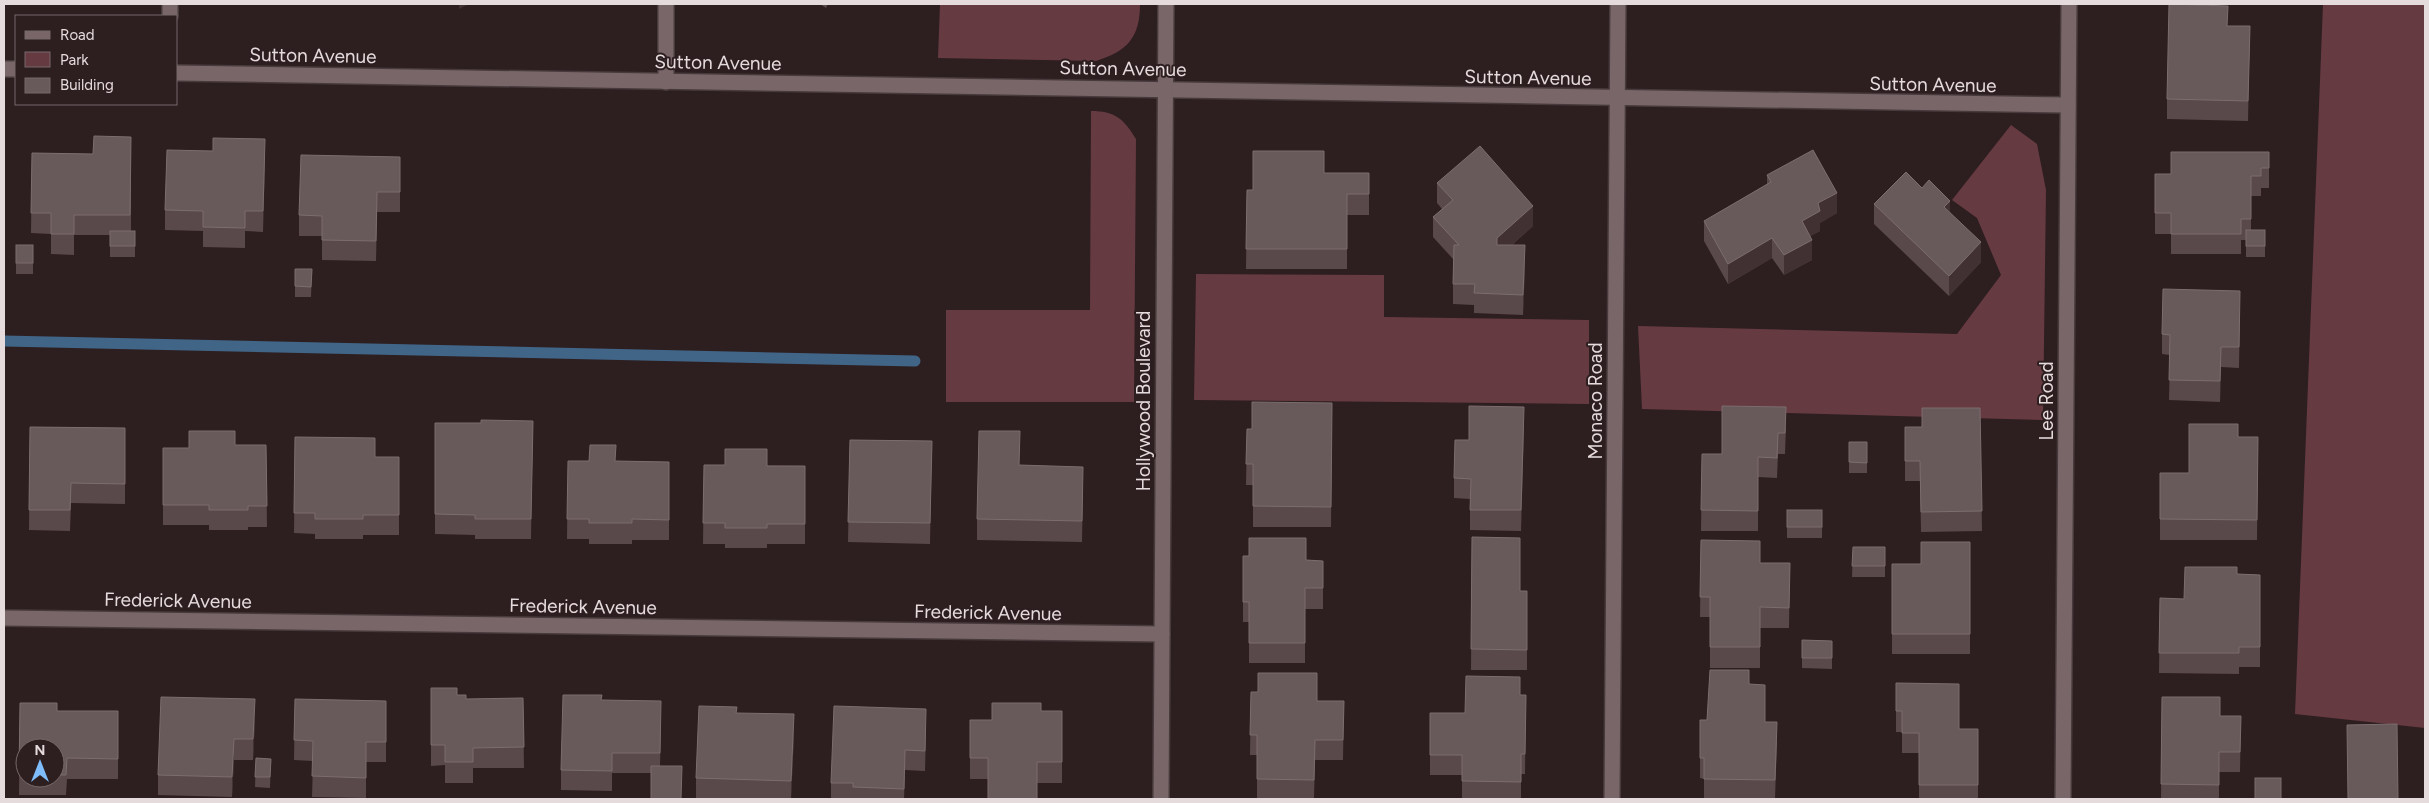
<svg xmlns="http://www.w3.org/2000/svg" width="2429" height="803" font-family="Figtree,sans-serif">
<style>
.green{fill:#663a41}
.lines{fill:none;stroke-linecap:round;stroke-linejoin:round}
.stream{stroke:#416587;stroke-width:11}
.minor-casing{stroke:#473a3c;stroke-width:18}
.tertiary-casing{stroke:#473a3c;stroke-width:18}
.minor{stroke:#796668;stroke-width:15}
.tertiary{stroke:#796668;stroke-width:15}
.wall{fill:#5a494b;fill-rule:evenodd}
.shaded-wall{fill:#413133}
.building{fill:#68595b;stroke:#7c6d6f}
.labels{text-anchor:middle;stroke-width:4;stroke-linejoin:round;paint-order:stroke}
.street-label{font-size:19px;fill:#e5dadc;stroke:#2d1e20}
</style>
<rect width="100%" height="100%" fill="#2d1e20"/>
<g class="green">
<path d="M 940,4 L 1140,4 C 1140,38 1127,51 1096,61 L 938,58 Z"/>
<polygon points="2323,4 2425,4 2425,728 2295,714"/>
<path d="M 1091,111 C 1115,111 1124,119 1136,139 L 1134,402 L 946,402 L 946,310 L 1090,310 Z"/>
<polygon points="2011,125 2037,144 2046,190 2043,420 1642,409 1638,326 1957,334 2001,275 1977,218 1952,200"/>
<polygon points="1196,274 1384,275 1384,317 1589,320 1589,404 1194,400"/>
</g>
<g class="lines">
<polyline class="stream" points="4,341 915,361"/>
<defs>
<g id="minor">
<polyline points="170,16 170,4"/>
<polyline points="4,69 16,69"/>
<polyline points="176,73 2068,105"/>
<polyline points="666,82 666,4"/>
<polyline points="4,618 1162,634"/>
<polyline points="1612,799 1618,4"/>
<polyline points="2063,799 2069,4"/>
</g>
<polyline id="tertiary" points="1161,799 1166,4"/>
</defs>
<use href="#minor" class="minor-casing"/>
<use href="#tertiary" class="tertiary-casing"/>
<use href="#minor" class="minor"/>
<use href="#tertiary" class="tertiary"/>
</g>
<g class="wall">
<polygon points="820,4 828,4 826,8"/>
<polygon points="2228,26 2250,26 2248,121 2167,119 2167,99"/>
<polygon points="131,137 131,231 135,231 135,257 110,257 110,235 74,235 74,255 51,254 51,234 31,233 32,153 93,154"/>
<polygon points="2269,152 2269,188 2261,188 2261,196 2251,196 2251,230 2265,230 2265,257 2246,257 2246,240 2241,240 2241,254 2171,254 2171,234 2155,234 2155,174 2171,174"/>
<polygon points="400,157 400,212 377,212 376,261 322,260 322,236 299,236 299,215"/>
<polygon points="265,159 263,232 245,231 245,248 203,247 203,231 165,230 165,210"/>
<polygon points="1324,173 1369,173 1369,215 1347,215 1347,269 1246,269 1247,190 1253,190"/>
<polygon points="1767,175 1837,213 1820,223 1820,231 1810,236 1812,260 1784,275 1772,258 1728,284 1704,241 1704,221 1767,184"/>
<polygon points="1437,183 1533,226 1512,245 1525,266 1523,315 1474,313 1474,305 1453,304 1453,259 1433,237 1433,217 1442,209 1437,203"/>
<polygon points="1922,188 1950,212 1981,262 1949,296 1874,224 1874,204"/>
<rect x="16" y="245" width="17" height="29"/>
<polygon points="295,269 312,269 311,297 295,297"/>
<polygon points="2240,312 2239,368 2221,367 2220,402 2169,400 2170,355 2162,354 2162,334"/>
<polygon points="1332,403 1331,527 1253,527 1253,485 1246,485 1247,429 1252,429"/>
<polygon points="1980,408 1982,531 1921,532 1920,481 1905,481 1905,427 1922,427"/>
<polygon points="533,421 531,539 475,539 475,535 435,534 435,423 481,423"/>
<polygon points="30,427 125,428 125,504 71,503 70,531 29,530"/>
<polygon points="1524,427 1521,531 1470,530 1470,499 1454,498 1454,478 1469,440"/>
<polygon points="1786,427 1785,454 1778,454 1777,478 1758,477 1758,531 1701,531 1702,454 1722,454"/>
<polygon points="295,437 375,457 399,457 399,535 363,535 363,539 315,539 315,534 294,533"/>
<polygon points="2258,437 2257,540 2160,540 2160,473 2189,473"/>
<polygon points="850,440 932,441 930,544 848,542"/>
<rect x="1849" y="442" width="18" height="31"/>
<polygon points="235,445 266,445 267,527 248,527 248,530 209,530 209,525 163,525 163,448 189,448"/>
<polygon points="568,461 669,462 669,540 632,540 632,544 589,544 589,539 567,539"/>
<polygon points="704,465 805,466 805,544 767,544 767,548 725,548 725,544 703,544"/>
<polygon points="1019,465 1083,487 1082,542 977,540 977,519"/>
<rect x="1787" y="510" width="35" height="28"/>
<polygon points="1472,537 1520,591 1527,591 1527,670 1471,670"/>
<polygon points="1701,540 1760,563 1790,563 1789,628 1760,628 1760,668 1710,668 1710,617 1700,617"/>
<polygon points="1970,542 1970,654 1892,654 1892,564 1921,564"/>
<polygon points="1853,547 1885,547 1885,577 1852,577"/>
<polygon points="1243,556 1323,561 1323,609 1305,609 1305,663 1249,663 1249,622 1243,622"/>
<polygon points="2237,574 2260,575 2260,667 2239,667 2239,674 2159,673 2160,598 2184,599"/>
<polygon points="1802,640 1832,641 1832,669 1802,668"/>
<polygon points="1896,683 1959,729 1978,729 1978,799 1919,799 1919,753 1902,753 1902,732 1896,732"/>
<polygon points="1749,684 1765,722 1777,742 1775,799 1704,799 1704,779 1700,778 1700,720 1707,720"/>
<polygon points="431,688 457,695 466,699 523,698 524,768 473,768 473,783 445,783 445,765 431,766"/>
<polygon points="1251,692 1317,701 1344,701 1343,760 1315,760 1314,799 1257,799 1257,755 1250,755"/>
<polygon points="1520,695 1526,695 1525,774 1521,774 1521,799 1462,799 1462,775 1430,775 1430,713 1465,713"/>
<polygon points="2162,697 2220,716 2241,716 2240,772 2219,772 2219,799 2161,799"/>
<polygon points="295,699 386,701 386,762 366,762 366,798 312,797 313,761 294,760"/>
<path d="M 20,703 L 57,711 L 118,711 L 118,779 L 67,779 L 66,795 L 19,795 ZM 25,748 L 55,748 L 55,778 L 25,778 Z"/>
<polygon points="1041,711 1062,711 1062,783 1037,783 988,779 970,779 970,720 992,720"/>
<polygon points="737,713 794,735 791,799 736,799 696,798 696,778"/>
<polygon points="255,720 253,760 234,760 232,797 158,795 158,775"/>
<polygon points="661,722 660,766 651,773 612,773 612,791 561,790 561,770"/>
<polygon points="926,729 925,771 905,770 904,799 831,799 831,783"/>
<polygon points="256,758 271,759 270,788 255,787"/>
</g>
<g class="shaded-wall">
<polygon points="459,4 469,4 459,9"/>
<polygon points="265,139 265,159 263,232 263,211"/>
<polygon points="377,192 377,212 376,261 376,241"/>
<polygon points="1837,193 1837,213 1820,223 1820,231 1802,241 1802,221 1818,203"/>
<polygon points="1950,201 1950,221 1944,207"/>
<polygon points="1533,206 1533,226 1497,258 1497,238"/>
<polygon points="1772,238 1772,258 1728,284 1728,264"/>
<polygon points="1812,240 1812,260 1784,275 1784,255"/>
<polygon points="1981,242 1981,262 1949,296 1949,276"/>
<polygon points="1525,245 1525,266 1523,315 1523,295"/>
<polygon points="2221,347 2221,367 2220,402 2220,381"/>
<polygon points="1524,407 1524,427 1521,531 1521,510"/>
<polygon points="255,699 255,720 253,760 253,739"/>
<polygon points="926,709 926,729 925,771 925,751"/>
<polygon points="794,714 794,735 791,799 791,781"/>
<polygon points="234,739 234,760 232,797 232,777"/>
<polygon points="905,750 905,770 904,799 904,789"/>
</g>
<g class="building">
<polygon points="2169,4 2228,6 2227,26 2250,26 2248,101 2167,99"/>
<polygon points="94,136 131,137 130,215 74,215 74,234 51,234 51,213 31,213 32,153 93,154"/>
<polygon points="213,138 265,139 263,211 245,211 245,228 203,227 203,211 165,210 167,150 213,151"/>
<polygon points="1480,146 1533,206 1497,238 1497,245 1525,245 1523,295 1474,293 1475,284 1453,284 1454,245 1459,245 1433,217 1453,200 1437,183"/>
<polygon points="1813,150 1837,193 1818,203 1820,211 1802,221 1812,240 1784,255 1772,238 1728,264 1704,221 1771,182 1767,175"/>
<polygon points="1253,151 1324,151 1324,173 1369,173 1369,194 1347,194 1347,249 1246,249 1247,190 1253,190"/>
<polygon points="2171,152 2269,152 2269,168 2261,168 2261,176 2251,176 2251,219 2241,219 2241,234 2171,234 2171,213 2155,213 2155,174 2171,174"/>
<polygon points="301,155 400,157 400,192 377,192 376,241 322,240 322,216 299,215"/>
<polygon points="1906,172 1922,188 1929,180 1950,201 1944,207 1981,242 1949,276 1874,204"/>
<rect x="2246" y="230" width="19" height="16"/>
<rect x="110" y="231" width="25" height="15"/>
<rect x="16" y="245" width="17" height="18"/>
<polygon points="295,269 312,269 311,287 295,286"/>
<polygon points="2163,289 2240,291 2239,347 2221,347 2220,381 2169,380 2170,335 2162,334"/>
<polygon points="1252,402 1332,403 1331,507 1253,506 1253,464 1246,464 1247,429 1252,429"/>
<polygon points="1469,406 1524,407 1521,510 1470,510 1471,479 1454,478 1455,440 1469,440"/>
<polygon points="1722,406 1786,407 1785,433 1778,433 1777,458 1758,457 1758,511 1701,510 1702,454 1722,454"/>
<polygon points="1922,408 1980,408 1982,511 1921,512 1920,461 1905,461 1905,427 1922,427"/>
<polygon points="481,420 533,421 531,519 475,519 475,515 435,514 435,423 481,423"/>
<polygon points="2189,424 2238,424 2238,437 2258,437 2257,520 2160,519 2160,473 2189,473"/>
<polygon points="30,427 125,428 125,484 71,483 70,510 29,510"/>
<polygon points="189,431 235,431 235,445 266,445 267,506 248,506 248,510 209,510 209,505 163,505 163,448 189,448"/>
<polygon points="979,431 1020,431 1019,465 1083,467 1082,521 977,519"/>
<polygon points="295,437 375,438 375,457 399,457 399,515 363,515 363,519 315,519 315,513 294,513"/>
<polygon points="850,440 932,441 930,523 848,522"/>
<polygon points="1849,442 1867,442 1867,463 1849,462"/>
<polygon points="590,445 616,445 615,461 669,462 669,520 632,519 632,523 589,523 589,519 567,519 568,461 589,461"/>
<polygon points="725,449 767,449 767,466 805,466 805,524 767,524 767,528 725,528 725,523 703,523 704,465 725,465"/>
<rect x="1787" y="510" width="35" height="17"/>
<polygon points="1472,537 1520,538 1520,591 1527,591 1527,650 1471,649"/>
<polygon points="1249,538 1306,538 1306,560 1323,561 1323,588 1305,588 1305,643 1249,643 1249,602 1243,602 1243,556 1249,556"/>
<polygon points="1701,540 1760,541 1760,563 1790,563 1789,608 1760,607 1760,647 1710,647 1710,597 1700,597"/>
<polygon points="1921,542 1970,542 1970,634 1892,634 1892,564 1921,564"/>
<polygon points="1853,547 1885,547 1885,566 1852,566"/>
<polygon points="2185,567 2237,567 2237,574 2260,575 2260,647 2239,647 2239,653 2159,653 2160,598 2184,599"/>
<polygon points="1802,640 1832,641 1832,658 1802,658"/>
<polygon points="1710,670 1749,670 1749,684 1765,685 1765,722 1777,722 1775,780 1704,779 1704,758 1700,758 1700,720 1707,720"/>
<polygon points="1258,673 1317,673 1317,701 1344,701 1343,740 1315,740 1314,780 1257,779 1257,735 1250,735 1251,692 1258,692"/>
<polygon points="1466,676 1520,677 1520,695 1526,695 1525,754 1521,754 1521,782 1462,781 1462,755 1430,755 1430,713 1465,713"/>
<polygon points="1896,683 1959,684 1959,729 1978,729 1978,785 1919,785 1919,733 1902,733 1902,711 1896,711"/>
<polygon points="431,688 457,688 457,695 466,695 466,699 523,698 524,747 473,748 473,762 445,762 445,745 431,745"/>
<polygon points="563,695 602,695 601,700 661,701 660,753 612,753 612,771 561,770"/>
<polygon points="161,697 255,699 253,739 234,739 232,777 158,775"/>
<polygon points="2162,697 2220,697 2220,716 2241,716 2240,752 2219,752 2219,785 2161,784"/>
<polygon points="295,699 386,701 386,742 366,742 366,778 312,776 313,741 294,740"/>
<polygon points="20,703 57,703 57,711 118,711 118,759 67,758 66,775 55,775 55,748 25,748 25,774 19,774"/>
<polygon points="992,703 1041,703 1041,711 1062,711 1062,762 1037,762 1037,799 988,799 988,758 970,758 970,720 992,720"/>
<polygon points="699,706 737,707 736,713 794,714 791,781 696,778"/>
<polygon points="834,706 926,709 925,751 905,750 904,789 853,787 853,783 831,783"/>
<polygon points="2397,724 2398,799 2348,799 2347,725"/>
<polygon points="256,758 271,759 270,777 255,777"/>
<polygon points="651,766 682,766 681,799 651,799"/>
<rect x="2255" y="778" width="26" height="21"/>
</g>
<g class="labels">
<g class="street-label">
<text transform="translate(313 55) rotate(1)" y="7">Sutton Avenue</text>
<text transform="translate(718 62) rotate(1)" y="7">Sutton Avenue</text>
<text transform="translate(1123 68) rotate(1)" y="7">Sutton Avenue</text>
<text transform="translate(1528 77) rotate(1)" y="7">Sutton Avenue</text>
<text transform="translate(1933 84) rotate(1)" y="7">Sutton Avenue</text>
<text transform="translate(1143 401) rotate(-90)" y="7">Hollywood Boulevard</text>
<text transform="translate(1595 401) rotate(-90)" y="7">Monaco Road</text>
<text transform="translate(2046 401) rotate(-90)" y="7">Lee Road</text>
<text transform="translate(178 600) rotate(1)" y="7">Frederick Avenue</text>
<text transform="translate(583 606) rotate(1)" y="7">Frederick Avenue</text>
<text transform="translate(988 612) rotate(1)" y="7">Frederick Avenue</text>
</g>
</g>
<rect width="2429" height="803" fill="none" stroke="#e5dadc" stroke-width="10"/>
<rect x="15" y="15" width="162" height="90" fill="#2d1e20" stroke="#77696b"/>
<rect x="25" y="31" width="25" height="8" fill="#796668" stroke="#77696b"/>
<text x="60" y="40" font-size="15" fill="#e5dadc">Road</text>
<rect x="25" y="52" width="25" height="15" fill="#663a41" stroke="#77696b"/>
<text x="60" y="65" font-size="15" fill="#e5dadc">Park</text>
<rect x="25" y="78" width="25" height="15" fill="#68595b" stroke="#77696b"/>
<text x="60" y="90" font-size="15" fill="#e5dadc">Building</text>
<g transform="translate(40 763)"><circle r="24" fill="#2d1e20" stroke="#77696b"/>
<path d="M0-4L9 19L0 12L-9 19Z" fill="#7ebdf9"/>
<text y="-8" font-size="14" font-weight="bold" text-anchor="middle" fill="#e5dadc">N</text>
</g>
</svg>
